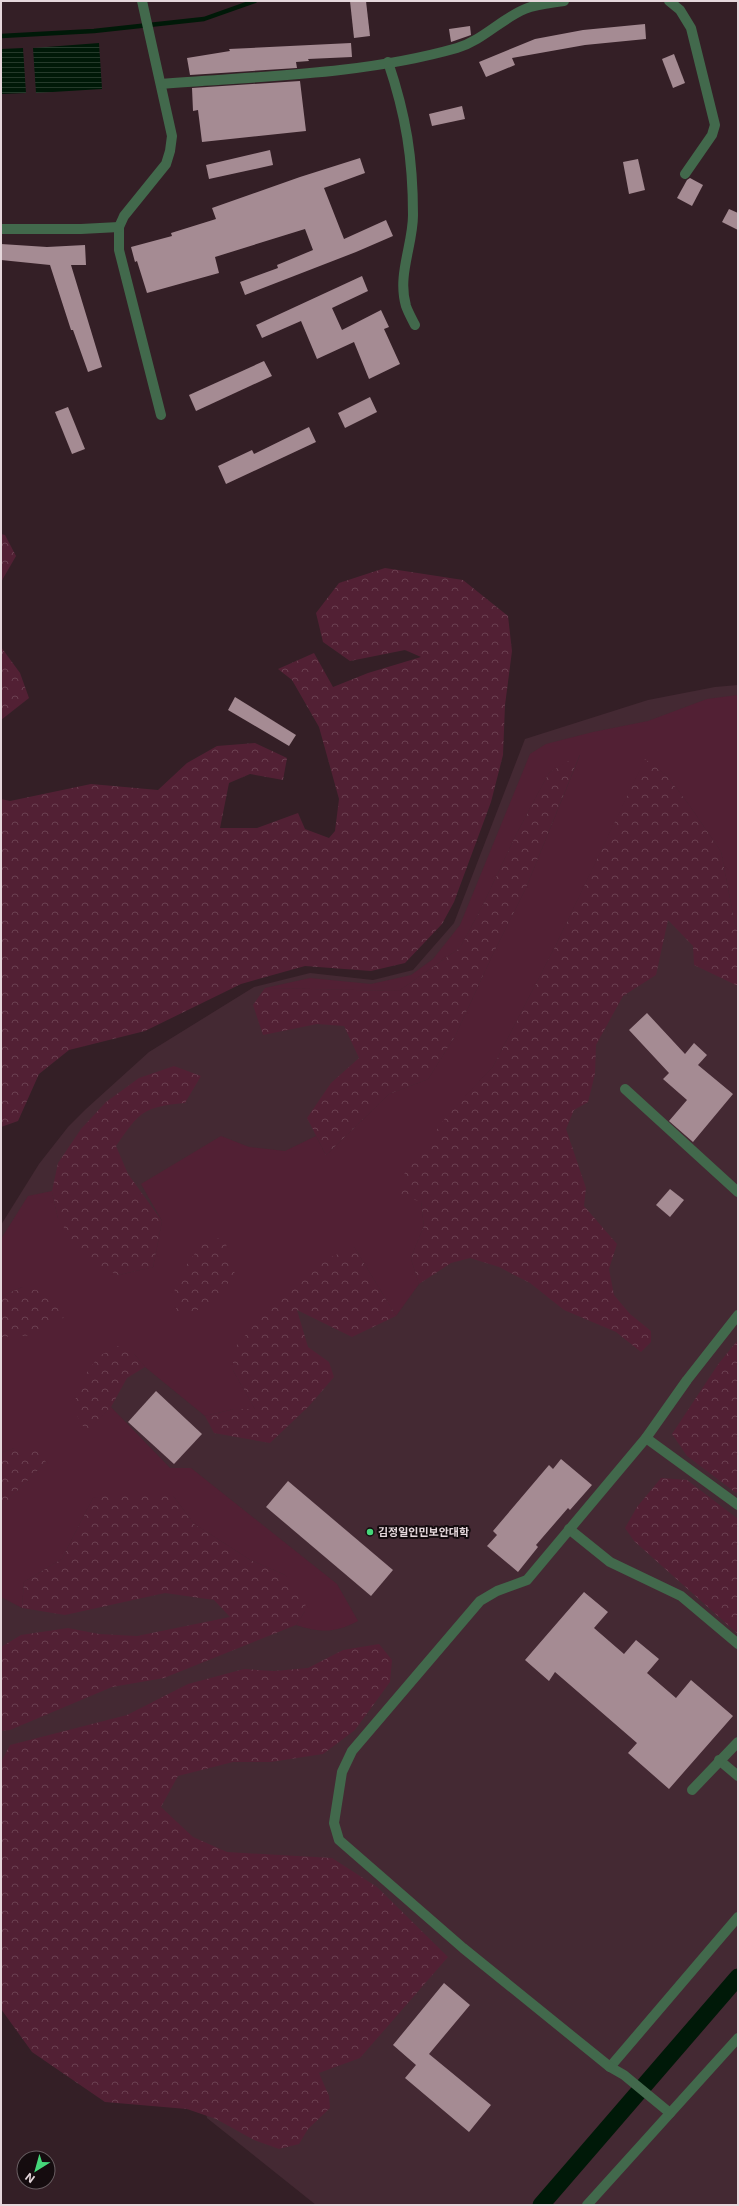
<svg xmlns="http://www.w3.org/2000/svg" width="739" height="2206" font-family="Inter,'Noto Sans KR',sans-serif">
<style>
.built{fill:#442933}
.green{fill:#522034}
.forest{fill:url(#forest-crowns)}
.water{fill:url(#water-rules)}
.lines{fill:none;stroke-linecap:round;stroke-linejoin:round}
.stream{stroke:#001908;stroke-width:4.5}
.canal{stroke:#001908;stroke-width:17}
.building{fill:#a58b93}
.minor{stroke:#42694c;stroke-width:10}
.poi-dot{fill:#45d77a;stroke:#150c0f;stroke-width:1.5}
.labels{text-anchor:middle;stroke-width:4;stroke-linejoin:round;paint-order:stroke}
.poi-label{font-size:11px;font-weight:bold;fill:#e5d7db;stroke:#150c0f;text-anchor:start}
</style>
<defs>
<pattern id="forest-crowns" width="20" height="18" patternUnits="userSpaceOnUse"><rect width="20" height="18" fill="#522034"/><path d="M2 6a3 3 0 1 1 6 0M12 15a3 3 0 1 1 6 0" fill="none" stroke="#6b4051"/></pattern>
<pattern id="water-rules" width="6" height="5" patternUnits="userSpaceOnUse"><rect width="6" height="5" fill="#001908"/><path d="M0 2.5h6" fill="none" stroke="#253a2b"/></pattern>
</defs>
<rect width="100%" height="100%" fill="#341f26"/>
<polygon class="built" points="738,685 738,2205 316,2205 207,2118 179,1978 1,1838 1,1225 39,1164 68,1127 86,1109 149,1052 254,987 310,973 373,980 413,970 454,923 525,739 648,700 715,687"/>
<path class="green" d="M 738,695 L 738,928 L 735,925 L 721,852 L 689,805 L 667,776 L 645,760 L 556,945 L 493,1067 L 449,1114 L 421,1201 L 424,1226 L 411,1258 L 419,1284 L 396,1316 L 354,1247 L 233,1370 L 255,1409 L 235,1409 L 205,1416 L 145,1367 L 134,1354 L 86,1431 L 111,1407 L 170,1468 L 191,1468 L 337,1584 L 358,1621 C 335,1633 321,1633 296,1625 L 305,1611 L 285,1575 L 250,1560 L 194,1524 L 173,1496 L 93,1498 L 62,1559 L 24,1582 L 22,1608 L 1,1597 L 1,1507 L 46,1462 L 15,1448 L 1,1453 L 1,1337 L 4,1336 L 23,1287 L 1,1296 L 1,1239 L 28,1196 L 52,1191 L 58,1218 L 118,1275 L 153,1267 L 162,1221 L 141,1184 L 221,1136 L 249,1147 L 285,1151 L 316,1136 L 326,1155 L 389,1094 L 428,1079 L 455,1036 L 491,958 L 525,890 L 580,755 L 549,773 L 516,835 L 483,905 L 460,948 L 399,991 L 265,988 L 310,978 L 371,984 L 411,975 L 433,959 L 460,925 L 530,754 L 546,744 L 593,732 L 648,721 L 707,699 Z"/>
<g class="forest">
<polygon points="1,534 5,535 16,556 1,582"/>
<polygon points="385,568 463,580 508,616 512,651 505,705 503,755 491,802 454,902 442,924 405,963 371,971 305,966 241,984 145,1031 69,1050 39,1074 18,1121 1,1127 1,799 10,801 91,784 158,790 187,763 217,746 255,743 287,758 283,780 250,774 229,783 220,828 257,828 298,813 305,829 329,838 335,831 339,799 319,727 292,680 278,669 314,653 333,687 368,673 421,657 405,650 350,661 323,642 316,613 339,583"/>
<polygon points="1,647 20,673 29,698 1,720"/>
<polygon points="580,754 525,890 491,958 455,1036 428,1079 389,1094 326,1155 307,1118 331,1083 359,1058 344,1026 317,1024 263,1035 253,1005 265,988 399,991 460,948 483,905 516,835 549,773"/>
<polygon points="645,759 667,776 689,805 721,852 735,925 738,928 738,986 694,965 693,946 668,920 656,975 623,996 596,1045 595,1074 588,1102 574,1110 566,1129 586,1188 584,1206 617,1244 609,1269 614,1295 630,1314 651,1331 651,1342 641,1352 616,1332 564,1310 530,1283 499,1267 470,1258 451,1263 419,1284 411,1258 424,1226 421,1201 402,1198 399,1181 449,1113 493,1067 556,945"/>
<path d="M 174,1066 L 201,1076 L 185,1103 C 142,1107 140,1112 116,1146 L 128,1174 L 162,1221 L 153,1267 L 118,1275 L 82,1257 L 58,1218 L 52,1191 L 58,1163 L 81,1129 L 106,1102 L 139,1078 Z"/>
<polygon points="219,1238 225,1241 235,1274 213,1304 177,1318 174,1282 201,1245"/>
<polygon points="354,1247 396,1316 352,1337 297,1310 308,1347 329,1362 334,1377 309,1406 270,1443 214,1433 205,1416 235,1409 255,1409 233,1370 233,1349 257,1322 313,1265"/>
<polygon points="23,1287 53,1294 64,1317 39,1335 1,1337 1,1296"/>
<polygon points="738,1340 738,1491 736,1493 687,1456 672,1434 719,1363"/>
<polygon points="118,1346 134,1354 145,1367 127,1378 111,1407 86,1432 74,1410 78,1384 99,1356"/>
<polygon points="15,1448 36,1449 46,1462 1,1507 1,1453"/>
<polygon points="661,1478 687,1480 738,1519 738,1634 634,1541 625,1528 637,1507"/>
<polygon points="136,1491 173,1496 194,1524 250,1560 285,1575 306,1598 305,1611 296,1625 164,1678 112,1687 10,1730 1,1731 1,1647 21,1635 68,1628 99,1634 137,1636 230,1617 214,1600 165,1593 65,1615 22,1608 24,1582 62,1559 93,1498"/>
<polygon points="379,1644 392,1660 390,1682 355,1730 323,1754 271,1762 233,1762 178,1776 161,1807 193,1837 227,1852 332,1858 377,1887 448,1957 360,2058 319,2073 329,2096 330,2108 308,2129 299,2144 279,2149 254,2140 216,2119 187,2109 105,2102 32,2052 1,2009 1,1762 10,1745 127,1715 188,1684 244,1669 274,1671 308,1668 343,1650"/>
</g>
<g class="water">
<polygon points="99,43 102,89 36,93 33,48"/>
<polygon points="23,48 26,93 1,94 1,49"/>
</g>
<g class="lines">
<polyline class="stream" points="1,36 94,31 204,19 255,1"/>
<polyline class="canal" points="541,2205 738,1977"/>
</g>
<g class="building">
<polygon points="350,1 366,1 370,36 354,38"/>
<polygon points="645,24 646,39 585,45 512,58 515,65 486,77 479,62 535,39 583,30"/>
<polygon points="470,26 471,35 451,42 449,29"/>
<polygon points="351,43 352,57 308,59 309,61 296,62 297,68 190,75 187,58 230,51 229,49"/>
<polygon points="674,54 685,83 673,88 662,59"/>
<polygon points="300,81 306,131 202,142 198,110 193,111 192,88"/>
<polygon points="462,106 465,119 432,126 429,114"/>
<polygon points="270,150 273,165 209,179 206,165"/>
<polygon points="360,158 365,173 324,188 344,239 386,220 393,236 356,252 245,295 240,282 278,268 277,265 313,250 305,229 215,257 219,273 147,293 137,261 135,262 131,247 172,236 171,233 216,219 212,208 300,177"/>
<polygon points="638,159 645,190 629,194 623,162"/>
<polygon points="690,178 703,185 692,206 677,198 687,180"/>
<polygon points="729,209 738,213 738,230 722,222"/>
<polygon points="1,244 47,247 85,245 86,265 71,265 102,367 88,372 73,330 71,330 50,265 1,260"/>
<polygon points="362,276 368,291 332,308 342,330 381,310 389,327 384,329 400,364 369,379 354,342 317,359 301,321 262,338 256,325"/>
<polygon points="264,361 272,376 196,411 189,395"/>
<polygon points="370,397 377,412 345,428 338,413"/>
<polygon points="68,407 85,449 72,454 55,412"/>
<polygon points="309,427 316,442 226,484 218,466 252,450 254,454"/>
<polygon points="235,697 296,735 289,746 228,710"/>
<polygon points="647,1013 685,1054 694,1043 707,1055 698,1065 733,1094 693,1142 669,1121 687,1100 663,1079 669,1073 629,1030"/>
<polygon points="670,1189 684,1200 670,1217 656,1205"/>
<polygon points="156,1391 202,1434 174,1464 128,1422"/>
<polygon points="561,1459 592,1485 570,1510 568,1508 536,1545 538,1547 518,1572 487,1546 497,1535 493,1531 549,1465 553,1469"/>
<polygon points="288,1481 393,1570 371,1596 266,1507"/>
<polygon points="584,1592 608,1612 594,1628 624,1654 636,1640 659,1659 647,1673 676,1698 691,1680 733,1716 669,1789 628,1753 637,1743 555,1672 549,1681 525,1660"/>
<polygon points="444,1983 470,2005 429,2054 491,2105 469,2132 405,2078 416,2065 393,2045"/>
</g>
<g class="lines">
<g class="minor">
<polyline points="142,1 172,136 170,151 166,164 124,216 119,227 119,250 161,415"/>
<polyline points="669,1 680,10 691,28 715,125 712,135 685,174"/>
<path d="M 388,62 C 406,115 413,159 413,215 C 413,245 397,275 406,306 C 408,312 412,319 415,325"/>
<path d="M 161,84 C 260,76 362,75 457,48 C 483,40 501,19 525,9 C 537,4 552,3 564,1"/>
<polyline points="1,229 81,229 119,227"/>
<polyline points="625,1089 738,1192"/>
<polyline points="646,1438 738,1505"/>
<polyline points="569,1529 610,1562 681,1596 738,1644"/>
<polyline points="719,1760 738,1776"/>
<polyline points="692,1790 738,1742"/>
<polyline points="610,2067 738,1917"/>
<polyline points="670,2113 624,2075 610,2067 463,1948 339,1840 334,1823 342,1772 352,1751 480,1601 497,1591 527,1580 646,1438 687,1380 738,1315"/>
<polyline points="587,2205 738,2038"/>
</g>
</g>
<circle class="poi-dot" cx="370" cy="1532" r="4"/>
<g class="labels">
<g class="poi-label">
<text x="378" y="1536">김정일인민보안대학</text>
</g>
</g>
<rect width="739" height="2206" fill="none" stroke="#e5d7db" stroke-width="4"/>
<g transform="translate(36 2170) rotate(217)"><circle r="19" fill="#150c0f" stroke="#685d61"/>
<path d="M0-3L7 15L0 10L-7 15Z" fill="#45d77a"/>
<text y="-6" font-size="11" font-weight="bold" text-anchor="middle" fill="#e5d7db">N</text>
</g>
</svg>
